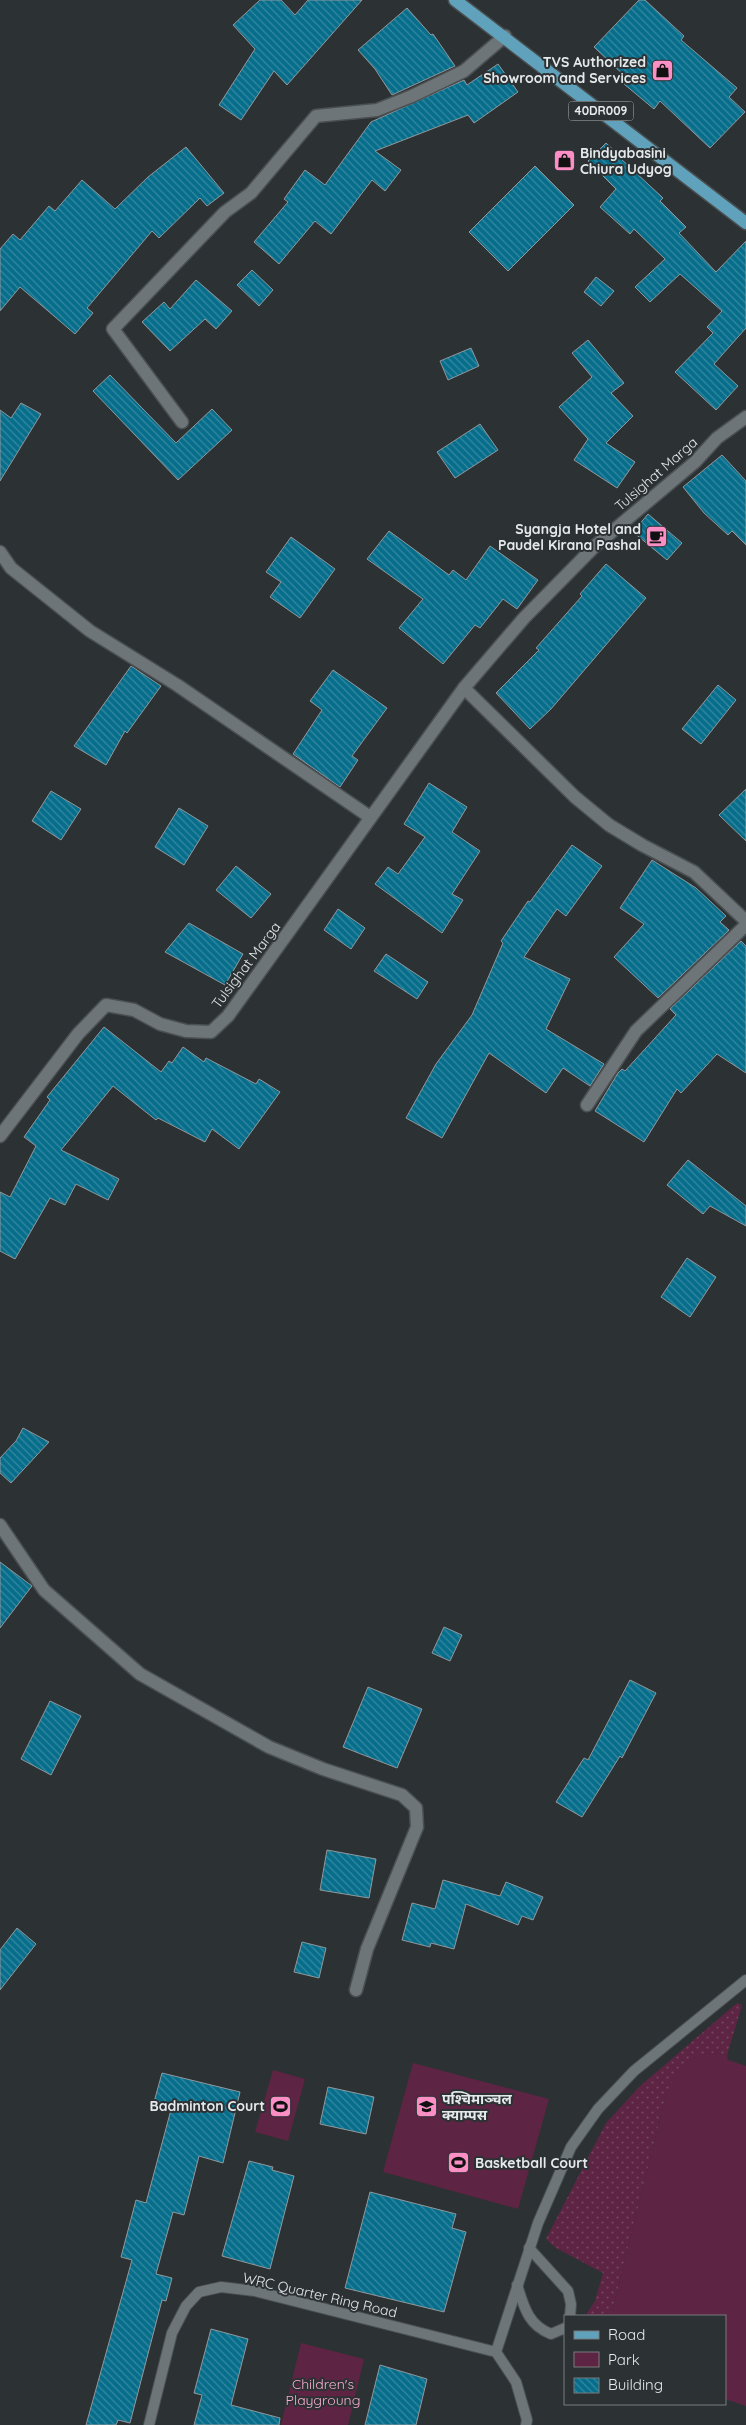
<svg xmlns="http://www.w3.org/2000/svg" width="746" height="2425" font-family="Quicksand,'Noto Sans Devanagari',sans-serif">
<style>
.grass{fill:url(#grass-dots)}
.green{fill:#5d2443}
.building{fill:url(#building-back-hatch);stroke:#91989b}
.lines{fill:none;stroke-linecap:round;stroke-linejoin:round}
.lane-casing{stroke:#4a4f52;stroke-width:12}
.street-casing{stroke:#4a4f52;stroke-width:15}
.primary-casing{stroke:#4a4f52;stroke-width:15}
.lane{stroke:#6e7578;stroke-width:10}
.street{stroke:#6e7578;stroke-width:12}
.primary{stroke:#60a2bb;stroke-width:12}
.labels{text-anchor:middle;stroke-width:4;stroke-linejoin:round;paint-order:stroke}
.shield{fill:#2c3234;stroke:#aeb2b4;stroke-width:1}
.shield-label{font-size:12px;font-weight:bold;fill:#e5e9eb}
.poi-label{font-size:14px;font-weight:bold;fill:#e5e9eb;stroke:#2c3234;text-anchor:end}
.street-label{font-size:14px;fill:#e5e9eb;stroke:#2c3234}
.park-label{font-size:14px;fill:#f8acd0;stroke:#2c3234}
</style>
<defs>
<pattern id="grass-dots" width="8" height="8" patternUnits="userSpaceOnUse" patternTransform="scale(1.25)"><rect width="8" height="8" fill="#5d2443"/><path d="M2 2h.1M6 6h.1" fill="none" stroke="#74445e" stroke-width="1.8" stroke-linecap="round"/></pattern>
<pattern id="building-back-hatch" width="6" height="6" patternUnits="userSpaceOnUse" patternTransform="scale(1.25)"><rect width="6" height="6" fill="#066d8b"/><path d="M-1 5l2 2M0 0l6 6M5-1l2 2" fill="none" stroke="#3689a1"/></pattern>
</defs>
<rect width="100%" height="100%" fill="#2c3234"/>
<polygon class="grass" points="737,2003 742,2005 727,2055 708,2053 666,2095 611,2316 585,2316 595,2301 603,2273 556,2248 546,2239 606,2123 640,2086"/>
<g class="green">
<path d="M 708,2053 L 727,2055 L 728,2060 L 746,2066 L 746,2406 L 725,2399 L 725,2316 L 611,2316 L 666,2095 C 678,2070 680,2061 708,2053 Z"/>
<polygon points="413,2063 549,2099 518,2209 383,2172"/>
<polygon points="273,2070 305,2079 288,2141 255,2132"/>
<polygon points="301,2343 364,2359 348,2425 281,2425"/>
</g>
<g class="building">
<polygon points="260,0 281,0 295,15 308,0 362,0 287,85 274,71 241,120 219,105 255,49 233,25"/>
<polygon points="639,0 645,0 684,36 681,40 737,88 729,97 745,112 710,148 660,101 654,109 624,84 628,79 594,47"/>
<polygon points="407,8 431,35 433,34 455,66 392,95 375,69 358,50"/>
<polygon points="498,64 518,92 474,123 468,115 375,151 401,170 385,191 372,180 331,234 315,221 279,264 254,242 288,202 284,199 305,170 325,185 371,122 464,80 467,85"/>
<polygon points="606,143 621,157 620,158 663,198 660,201 686,227 679,233 716,272 746,241 746,328 714,364 738,386 716,410 675,372 713,333 707,327 722,311 680,274 650,302 635,287 665,259 634,229 630,234 600,207 616,189 588,161"/>
<polygon points="186,147 224,193 207,206 200,198 159,238 152,231 87,308 93,313 75,334 20,287 0,311 0,249 13,234 20,240 49,206 55,211 82,180 115,209 148,177"/>
<polygon points="535,166 574,205 508,271 469,232"/>
<polygon points="252,270 273,290 259,306 237,285"/>
<polygon points="596,277 614,291 601,306 584,292"/>
<polygon points="196,280 232,311 216,329 205,319 170,351 142,322 164,302 170,309"/>
<polygon points="588,340 624,383 611,393 633,416 606,443 635,462 617,488 574,460 588,439 559,407 592,377 572,353"/>
<polygon points="471,348 479,366 448,380 440,361"/>
<polygon points="110,375 176,443 212,409 232,430 178,480 93,391"/>
<polygon points="21,403 41,414 0,481 0,410 11,418"/>
<polygon points="480,424 498,450 455,478 437,452"/>
<polygon points="722,455 746,481 746,545 732,531 728,535 704,513 683,487"/>
<polygon points="648,514 682,543 667,560 633,532"/>
<polygon points="389,531 449,575 453,570 466,580 490,546 538,580 517,609 503,599 480,628 475,625 443,664 399,628 423,599 367,559"/>
<polygon points="291,537 335,569 300,618 270,597 281,582 266,572"/>
<polygon points="606,564 646,598 551,709 530,729 496,693 539,650 536,648 582,596 580,594"/>
<polygon points="131,666 161,686 127,733 125,731 106,765 74,746"/>
<polygon points="333,670 387,708 352,756 358,760 340,787 293,754 322,710 310,701"/>
<polygon points="718,685 736,700 701,744 682,729"/>
<polygon points="429,783 467,807 452,832 480,851 452,894 463,900 442,933 375,884 388,867 398,874 425,837 404,824"/>
<polygon points="746,789 746,841 719,815"/>
<polygon points="51,791 81,809 61,840 32,821"/>
<polygon points="179,808 208,826 184,865 155,847"/>
<polygon points="572,845 602,866 566,916 557,909 524,957 570,979 546,1029 604,1064 590,1086 563,1068 546,1093 489,1053 442,1138 406,1118 436,1064 472,1015 503,943 501,941 528,901 530,902"/>
<polygon points="652,860 696,888 726,916 720,922 729,930 658,998 614,957 644,924 620,908"/>
<polygon points="236,866 271,894 251,918 216,890"/>
<polygon points="338,909 365,928 351,949 324,930"/>
<polygon points="189,923 243,954 225,985 165,952"/>
<polygon points="741,941 746,946 746,1073 717,1054 681,1093 677,1089 644,1142 595,1111 618,1073 622,1069 625,1071 676,1015 670,1009"/>
<polygon points="386,954 428,982 417,999 374,971"/>
<polygon points="104,1027 161,1072 169,1061 172,1063 183,1047 204,1062 206,1058 256,1084 259,1079 280,1092 239,1149 212,1129 205,1142 158,1118 156,1120 113,1086 61,1150 119,1179 108,1200 76,1184 65,1205 50,1198 15,1259 0,1251 0,1192 10,1197 36,1146 24,1137 50,1100 47,1097"/>
<polygon points="688,1160 746,1206 746,1226 710,1206 703,1214 667,1185"/>
<polygon points="687,1258 716,1277 690,1317 661,1297"/>
<polygon points="23,1428 49,1442 11,1483 0,1473 0,1458 16,1441"/>
<polygon points="0,1562 32,1586 0,1628"/>
<polygon points="444,1627 462,1635 450,1661 432,1653"/>
<polygon points="630,1680 656,1693 622,1758 620,1756 582,1817 556,1802 584,1758 588,1760"/>
<polygon points="368,1687 422,1709 397,1768 343,1747"/>
<polygon points="50,1701 81,1716 51,1775 21,1759"/>
<polygon points="327,1850 376,1859 369,1898 320,1890"/>
<polygon points="443,1880 500,1896 506,1882 543,1897 533,1920 522,1916 518,1925 466,1904 454,1949 431,1943 430,1947 402,1940 412,1903 435,1909"/>
<polygon points="17,1928 36,1944 0,1990 0,1950"/>
<polygon points="302,1942 326,1948 319,1978 294,1972"/>
<polygon points="162,2073 240,2092 223,2163 199,2156 184,2215 173,2212 156,2274 172,2278 166,2301 162,2300 130,2423 118,2420 116,2425 86,2425 132,2260 121,2257 136,2200 146,2203 172,2106 154,2102"/>
<polygon points="328,2087 374,2097 366,2134 320,2124"/>
<polygon points="249,2161 273,2167 272,2170 294,2176 270,2269 222,2256"/>
<polygon points="370,2192 456,2214 452,2228 466,2232 444,2312 345,2288"/>
<polygon points="211,2329 248,2339 231,2405 280,2418 279,2425 194,2425 202,2395 194,2393"/>
<polygon points="380,2365 427,2379 416,2425 365,2425"/>
</g>
<g class="lines">
<defs>
<g id="lane">
<polyline points="529,2248 568,2291 571,2304 570,2316"/>
<path d="M 517,2285 C 524,2307 528,2325 551,2334 L 565,2328"/>
<polyline points="496,2352 538,2223 571,2147 598,2109 634,2071 746,1980"/>
<polyline points="149,2425 172,2333 186,2306 199,2292 221,2287 255,2291 496,2352 516,2382 527,2420 526,2425"/>
</g>
<g id="street">
<polyline points="182,422 113,329 225,212 251,193 316,116 377,110 412,96 464,71 505,36"/>
<polyline points="0,552 11,568 90,631 177,685 370,817"/>
<polyline points="464,688 575,797 609,825 642,845 694,872 746,921"/>
<polyline points="587,1105 636,1031 746,925"/>
<polyline points="0,1136 78,1034 106,1005 134,1010 160,1024 186,1031 211,1032 228,1016 464,688 524,618 595,546 695,462 717,438 746,417"/>
<polyline points="0,1525 44,1590 140,1674 269,1747 323,1769 402,1795 416,1808 417,1827 367,1949 356,1990"/>
</g>
<polyline id="primary" points="455,0 746,223"/>
</defs>
<use href="#lane" class="lane-casing"/>
<use href="#street" class="street-casing"/>
<use href="#primary" class="primary-casing"/>
<use href="#lane" class="lane"/>
<use href="#street" class="street"/>
<use href="#primary" class="primary"/>
</g>
<defs>
<symbol id="shop-square" viewBox="-11 -11 22 22"><rect x="-9" y="-9" width="18" height="18" rx="4" fill="#fb8fc5" stroke="#2c3234"/><path d="M-5-2.5h2.3a2.7 3.5 0 0 1 5.4 0H5L5.5 6h-11ZM-1.5-2.5h3a1.5 2.3 0 0 0-3 0Z" fill="#111"/></symbol>
<symbol id="cafe-square" viewBox="-11 -11 22 22"><rect x="-9" y="-9" width="18" height="18" rx="4" fill="#fb8fc5" stroke="#2c3234"/><path d="M-5.5-4.5H6V0H3Q3 3.5 0 3.5H-2.5Q-5.5 3.5-5.5 0ZM3-3.2v2h1.7v-2ZM-6 4.5H4V6H-6Z" fill="#111"/></symbol>
<symbol id="stadium-square" viewBox="-11 -11 22 22"><rect x="-9" y="-9" width="18" height="18" rx="4" fill="#fb8fc5" stroke="#2c3234"/><path d="M0-5a6.5 5 0 1 0 0 10a6.5 5 0 1 0 0-10ZM-3.5-1.8h7v3.6h-7Z" fill="#111"/></symbol>
<symbol id="university-square" viewBox="-11 -11 22 22"><rect x="-9" y="-9" width="18" height="18" rx="4" fill="#fb8fc5" stroke="#2c3234"/><path d="M0-5L7-2L0 1L-7-2ZM-4 1L0 2.5L4 1V4Q0 6-4 4Z" fill="#111"/></symbol>
</defs>
<g fill-rule="evenodd">
<use href="#shop-square" x="650" y="58" width="25" height="25"/>
<use href="#shop-square" x="552" y="148" width="25" height="25"/>
<use href="#cafe-square" x="644" y="524" width="25" height="25"/>
<use href="#stadium-square" x="268" y="2094" width="25" height="25"/>
<use href="#university-square" x="414" y="2094" width="25" height="25"/>
<use href="#stadium-square" x="446" y="2150" width="25" height="25"/>
</g>
<g class="labels">
<rect class="shield" x="568.5" y="101.5" width="65" height="19" rx="4"/>
<g class="shield-label">
<text x="601" y="115">40DR009</text>
</g>
<g class="poi-label">
<text x="646" y="67">TVS Authorized<tspan x="646" dy="16">Showroom and Services</tspan></text>
<text x="580" y="158" text-anchor="start">Bindyabasini<tspan x="580" dy="16">Chiura Udyog</tspan></text>
<text x="641" y="534">Syangja Hotel and<tspan x="641" dy="16">Paudel Kirana Pashal</tspan></text>
<text x="442" y="2104" text-anchor="start">पश्‍चिमाञ्‍चल<tspan x="442" dy="16">क्याम्पस</tspan></text>
<text x="265" y="2111">Badminton Court</text>
<text x="475" y="2168" text-anchor="start">Basketball Court</text>
</g>
<g class="street-label">
<text transform="translate(656 474) rotate(-41)" y="5">Tulsighat Marga</text>
<text transform="translate(246 965) rotate(-53)" y="5">Tulsighat Marga</text>
<text transform="translate(320 2295) rotate(13)" y="5">WRC Quarter Ring Road</text>
</g>
<g class="park-label">
<text x="323" y="2389">Children's<tspan x="323" dy="16">Playgroung</tspan></text>
</g>
</g>
<rect x="564" y="2315" width="162" height="90" fill="#2c3234" stroke="#767b7d"/>
<rect x="574" y="2331" width="25" height="8" fill="#60a2bb" stroke="#767b7d"/>
<text x="608" y="2340" font-size="15" fill="#e5e9eb">Road</text>
<rect x="574" y="2352" width="25" height="15" fill="#5d2443" stroke="#767b7d"/>
<text x="608" y="2365" font-size="15" fill="#e5e9eb">Park</text>
<rect x="574" y="2378" width="25" height="15" fill="url(#building-back-hatch)" stroke="#767b7d"/>
<text x="608" y="2390" font-size="15" fill="#e5e9eb">Building</text>
</svg>
